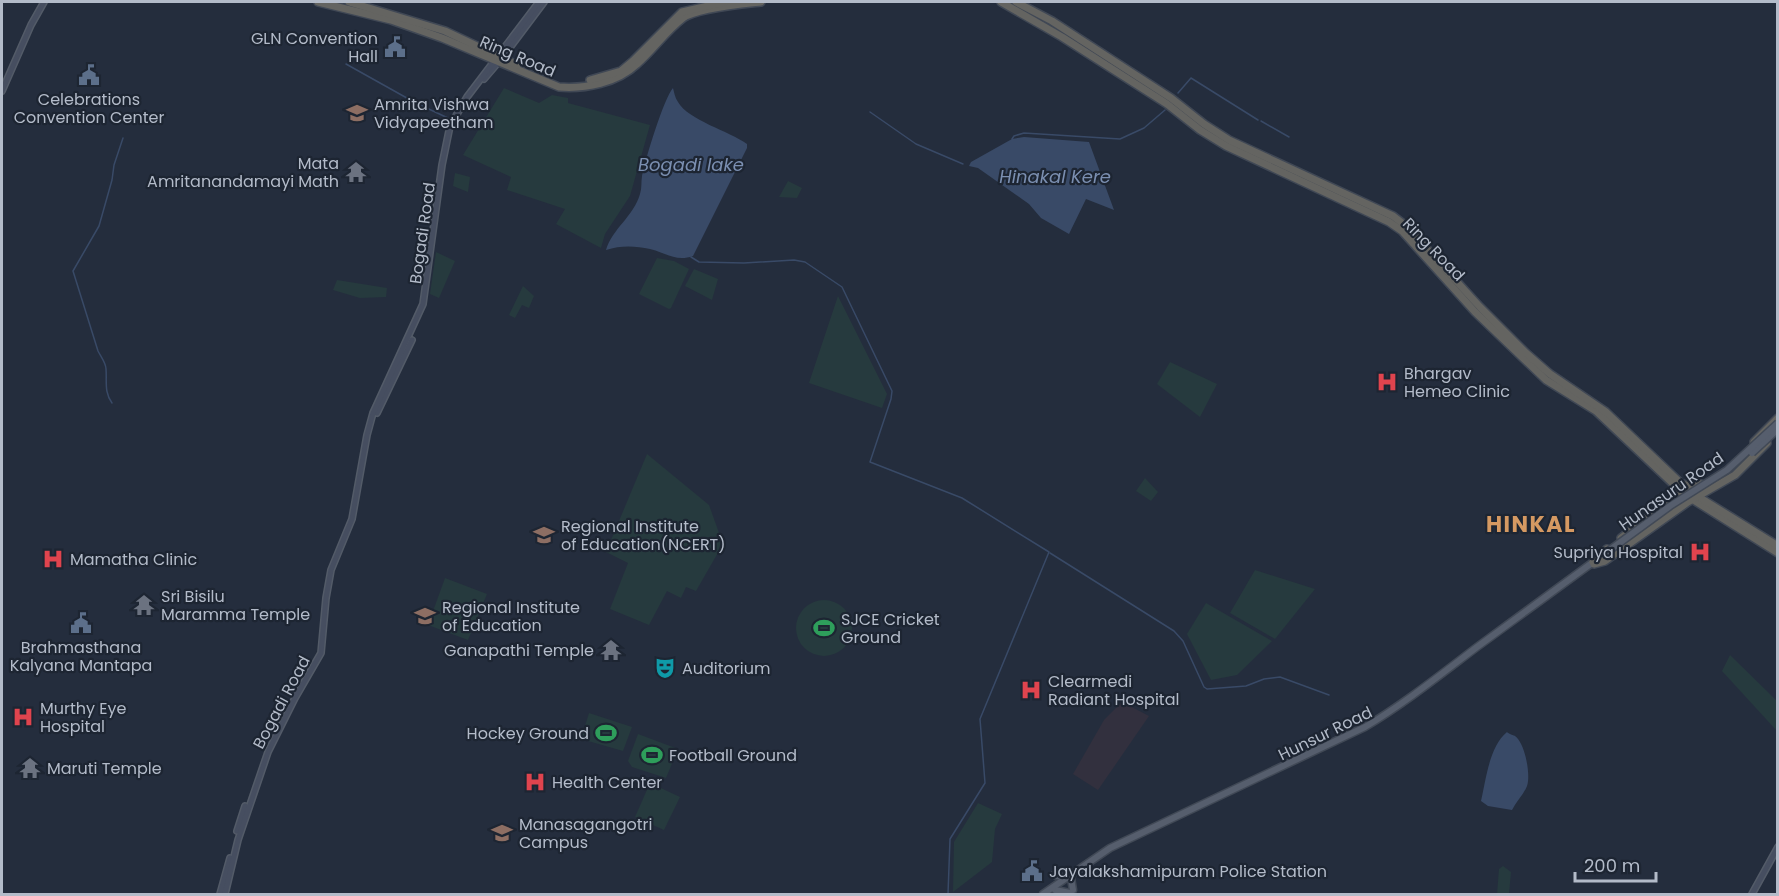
<svg xmlns="http://www.w3.org/2000/svg" width="1779" height="896" font-family="Poppins,sans-serif">
<style>
.medical{fill:#32303e}
.green{fill:#263a3e}
.water{fill:#394a67}
.lines{fill:none;stroke-linecap:round;stroke-linejoin:round}
.stream{stroke:#394a67;stroke-width:1.5}
.secondary-casing{stroke:#535b68;stroke-width:8}
.primary-casing{stroke:#414956;stroke-width:9}
.trunk-casing{stroke:#404855;stroke-width:10}
.secondary{stroke:#464e60;stroke-width:5}
.primary{stroke:#565e6d;stroke-width:6}
.trunk{stroke:#646461;stroke-width:7}
.primary-bridge-casing{stroke:#414956;stroke-width:9;stroke-linecap:butt}
.primary-bridge{stroke:#565e6d;stroke-width:6}
.labels{text-anchor:middle;stroke-width:4.5;stroke-linejoin:round;paint-order:stroke}
.poi-label{font-size:16px;fill:#b3bbc9;stroke:#1d2532;text-anchor:start}
.street-label{font-size:16px;fill:#b3bbc9;stroke:#1d2532}
.water-label{font-size:18px;font-style:italic;fill:#7b8fb1;stroke:#1d2532}
.district-label{font-size:22px;font-weight:bold;letter-spacing:1.5px;fill:#d59962;stroke:#1d2532}
</style>
<rect width="100%" height="100%" fill="#242d3d"/>
<polygon class="medical" points="1122,702 1149,716 1098,790 1073,774 1104,720"/>
<g class="green">
<polygon points="504,88 539,103 552,95 568,98 568,103 650,125 630,196 605,234 601,248 556,224 565,209 507,190 511,177 463,155"/>
<polygon points="455,173 470,177 468,192 453,186"/>
<polygon points="788,181 802,188 797,198 779,197"/>
<polygon points="436,252 455,261 439,298 430,294"/>
<polygon points="657,258 674,261 689,269 671,308 669,309 639,294"/>
<polygon points="694,269 718,279 712,300 685,286"/>
<polygon points="337,280 387,288 386,297 360,298 333,290"/>
<polygon points="523,286 534,296 529,308 522,305 515,318 509,315"/>
<polygon points="838,296 887,394 882,408 809,383"/>
<polygon points="1170,362 1217,384 1200,417 1157,384"/>
<polygon points="647,454 709,505 723,544 696,591 686,587 681,598 667,591 649,625 610,609 628,563 606,552"/>
<polygon points="1145,478 1158,492 1151,501 1136,491"/>
<polygon points="1255,570 1315,589 1275,639 1230,613"/>
<polygon points="445,578 487,594 468,640 428,625"/>
<circle cx="824" cy="628" r="28"/>
<polygon points="1206,603 1272,641 1237,675 1211,680 1187,634"/>
<polygon points="1730,655 1777,701 1777,731 1722,671"/>
<polygon points="589,713 632,727 623,751 581,739"/>
<polygon points="638,734 678,749 666,778 632,767 628,761"/>
<polygon points="650,783 680,797 664,830 635,817"/>
<polygon points="978,803 1002,814 995,829 992,862 953,892 954,842"/>
<polygon points="1503,866 1511,872 1509,894 1497,894 1499,869"/>
</g>
<g class="water">
<path d="M 673,88 C 674,92 675,98 678,102 C 688,120 729,131 747,144 L 747,148 L 693,256 C 676,262 666,253 650,249 C 636,246 621,245 606,250 C 612,229 634,216 640,194 C 642,188 641,182 642,176 C 645,160 664,98 673,88 Z"/>
<polygon points="1024,137 1089,142 1114,210 1086,199 1069,234 1041,218 1029,204 978,168 969,166 971,162 1012,139"/>
<path d="M 1507,732 C 1507,733 1515,736 1515,736 C 1525,743 1531,775 1527,786 C 1524,794 1516,802 1512,810 L 1488,806 L 1481,801 C 1486,780 1489,747 1507,732 Z"/>
</g>
<g class="lines">
<g class="stream">
<polyline points="346,64 414,102 450,119"/>
<polyline points="1178,93 1191,78 1258,120"/>
<polyline points="870,112 916,144 963,164"/>
<polyline points="1261,121 1289,137"/>
<polyline points="1012,139 1014,136 1024,133 1120,139 1144,128 1165,110"/>
<polyline points="691,257 699,262 744,263 794,260 805,262 842,287 892,391 891,399 870,462 962,498 1049,552 980,719 985,783 950,839 948,894"/>
<path d="M 112,403 C 104,392 107,382 106,369 C 106,363 101,357 98,351 L 73,271 L 99,226 L 112,180 L 114,165 L 123,138"/>
<polyline points="1050,553 1174,631 1183,641 1204,687 1207,689 1246,686 1264,679 1280,677 1329,695"/>
</g>
<defs>
<g id="secondary">
<polyline points="484,79 502,58 544,2"/>
<polyline points="2,91 31,25 44,2"/>
<polyline points="377,413 412,340"/>
<polyline points="237,831 245,806"/>
<polyline points="220,894 230,858"/>
<polyline points="225,894 238,840 268,752 295,698 321,653 326,598 331,570 352,519 367,435 373,413 423,304 442,165 450,126 467,97 539,2"/>
<polyline points="1752,894 1778,847"/>
</g>
<g id="primary">
<polyline points="1054,875 1065,878"/>
<polyline points="1071,878 1073,890"/>
<polyline points="1055,890 1070,893"/>
<path d="M 1043,894 L 1110,848 L 1365,727 C 1405,703 1440,675 1477,647 C 1517,618 1556,589 1596,560"/>
</g>
<g id="trunk">
<path d="M 318,2 L 391,20 L 442,38 L 559,87 C 585,89 617,83 637,64 C 653,50 666,31 683,18 C 697,8 743,4 761,2"/>
<polyline points="349,2 445,31 517,65"/>
<polyline points="1001,2 1062,37 1167,104 1200,130 1226,146 1389,222 1402,231 1475,312 1546,380 1596,411 1684,494 1778,553"/>
<polyline points="1016,2 1052,21 1171,98 1204,124 1229,140 1393,216 1406,226 1480,307 1526,353 1550,374 1606,412 1689,491 1778,546"/>
<polyline points="590,80 621,71 633,61 682,12 725,2"/>
<polyline points="1754,442 1778,418"/>
<polyline points="1683,484 1689,486 1701,484"/>
<polyline points="1621,538 1669,502 1688,492"/>
<polyline points="1593,562 1607,549"/>
<polyline points="1594,564 1605,561 1688,502 1735,475 1767,443"/>
</g>
</defs>
<use href="#secondary" class="secondary-casing"/>
<use href="#primary" class="primary-casing"/>
<use href="#trunk" class="trunk-casing"/>
<use href="#secondary" class="secondary"/>
<use href="#primary" class="primary"/>
<use href="#trunk" class="trunk"/>
<defs>
<g id="primary-bridge">
<polyline points="1752,453 1778,429"/>
<polyline points="1603,555 1670,506 1727,470 1778,423"/>
</g>
</defs>
<use href="#primary-bridge" class="primary-bridge-casing"/>
<use href="#primary-bridge" class="primary-bridge"/>
</g>
<defs>
<symbol id="civic-bare" viewBox="-9 -9 18 18"><path d="M-.6-6.5H3V-4.5H.6V-3L4-1V1h2V6H-6V1h2V-1L-.6-3ZM-1.2 2.5V6h2.4V2.5Z" fill="#5c6f8a" stroke="#1d2532" stroke-width="2.5" paint-order="stroke"/></symbol>
<symbol id="university-bare" viewBox="-9 -9 18 18"><path d="M0-5L7-2L0 1L-7-2ZM-4 1L0 2.5L4 1V4Q0 6-4 4Z" fill="#8d6e63" stroke="#1d2532" stroke-width="2.5" paint-order="stroke"/></symbol>
<symbol id="temple-bare" viewBox="-9 -9 18 18"><path d="M0-6L5-2H3V0L6.5 2.5H4V6H1.5V3h-3V6H-4V2.5H-6.5L-3 0V-2H-5Z" fill="#6b7280" stroke="#1d2532" stroke-width="2.5" paint-order="stroke"/></symbol>
<symbol id="hospital-bare" viewBox="-9 -9 18 18"><path d="M-5-5h3v3.5h4V-5h3V5h-3V1.5h-4V5h-3Z" fill="#e0444e" stroke="#1d2532" stroke-width="2.5" paint-order="stroke"/></symbol>
<symbol id="stadium-bare" viewBox="-9 -9 18 18"><path d="M0-5a6.5 5 0 1 0 0 10a6.5 5 0 1 0 0-10ZM-3.5-1.8h7v3.6h-7Z" fill="#2e9e5b" stroke="#1d2532" stroke-width="2.5" paint-order="stroke"/></symbol>
<symbol id="theatre-bare" viewBox="-9 -9 18 18"><path d="M-5-5.5Q0-4 5-5.5V0Q5 5 0 6Q-5 5-5 0ZM-3.3-2.5H-1v1.5H-3.3ZM1-2.5H3.3v1.5H1ZM-2.8 1Q0 5.5 2.8 1Z" fill="#0f9aa8" stroke="#1d2532" stroke-width="2.5" paint-order="stroke"/></symbol>
</defs>
<g fill-rule="evenodd">
<use href="#civic-bare" x="380" y="32" width="30" height="30"/>
<use href="#civic-bare" x="74" y="60" width="30" height="30"/>
<use href="#university-bare" x="342" y="98" width="30" height="30"/>
<use href="#temple-bare" x="341" y="157" width="30" height="30"/>
<use href="#hospital-bare" x="1372" y="367" width="30" height="30"/>
<use href="#university-bare" x="529" y="520" width="30" height="30"/>
<use href="#hospital-bare" x="1685" y="537" width="30" height="30"/>
<use href="#hospital-bare" x="38" y="544" width="30" height="30"/>
<use href="#temple-bare" x="129" y="590" width="30" height="30"/>
<use href="#university-bare" x="410" y="601" width="30" height="30"/>
<use href="#civic-bare" x="66" y="608" width="30" height="30"/>
<use href="#stadium-bare" x="809" y="613" width="30" height="30"/>
<use href="#temple-bare" x="596" y="635" width="30" height="30"/>
<use href="#theatre-bare" x="650" y="653" width="30" height="30"/>
<use href="#hospital-bare" x="1016" y="675" width="30" height="30"/>
<use href="#hospital-bare" x="8" y="702" width="30" height="30"/>
<use href="#stadium-bare" x="591" y="718" width="30" height="30"/>
<use href="#stadium-bare" x="637" y="740" width="30" height="30"/>
<use href="#temple-bare" x="15" y="753" width="30" height="30"/>
<use href="#hospital-bare" x="520" y="767" width="30" height="30"/>
<use href="#university-bare" x="487" y="818" width="30" height="30"/>
<use href="#civic-bare" x="1017" y="856" width="30" height="30"/>
</g>
<g class="labels">
<g class="poi-label">
<text x="378" y="44" text-anchor="end">GLN Convention<tspan x="378" dy="18">Hall</tspan></text>
<text x="89" y="105" text-anchor="middle">Celebrations<tspan x="89" dy="18">Convention Center</tspan></text>
<text x="374" y="110">Amrita Vishwa<tspan x="374" dy="18">Vidyapeetham</tspan></text>
<text x="339" y="169" text-anchor="end">Mata<tspan x="339" dy="18">Amritanandamayi Math</tspan></text>
<text x="1404" y="379">Bhargav<tspan x="1404" dy="18">Hemeo Clinic</tspan></text>
<text x="561" y="532">Regional Institute<tspan x="561" dy="18">of Education(NCERT)</tspan></text>
<text x="1683" y="558" text-anchor="end">Supriya Hospital</text>
<text x="70" y="565">Mamatha Clinic</text>
<text x="161" y="602">Sri Bisilu<tspan x="161" dy="18">Maramma Temple</tspan></text>
<text x="442" y="613">Regional Institute<tspan x="442" dy="18">of Education</tspan></text>
<text x="841" y="625">SJCE Cricket<tspan x="841" dy="18">Ground</tspan></text>
<text x="81" y="653" text-anchor="middle">Brahmasthana<tspan x="81" dy="18">Kalyana Mantapa</tspan></text>
<text x="594" y="656" text-anchor="end">Ganapathi Temple</text>
<text x="682" y="674">Auditorium</text>
<text x="1048" y="687">Clearmedi<tspan x="1048" dy="18">Radiant Hospital</tspan></text>
<text x="40" y="714">Murthy Eye<tspan x="40" dy="18">Hospital</tspan></text>
<text x="589" y="739" text-anchor="end">Hockey Ground</text>
<text x="669" y="761">Football Ground</text>
<text x="47" y="774">Maruti Temple</text>
<text x="552" y="788">Health Center</text>
<text x="519" y="830">Manasagangotri<tspan x="519" dy="18">Campus</tspan></text>
<text x="1049" y="877">Jayalakshamipuram Police Station</text>
</g>
<g class="street-label">
<text transform="translate(518 56) rotate(23)" y="6">Ring Road</text>
<text transform="translate(422 233) rotate(-82)" y="6">Bogadi Road</text>
<text transform="translate(1434 249) rotate(46)" y="6">Ring Road</text>
<text transform="translate(1671 491) rotate(-35)" y="6">Hunasuru Road</text>
<text transform="translate(281 702) rotate(-62)" y="6">Bogadi Road</text>
<text transform="translate(1325 733) rotate(-26)" y="6">Hunsur Road</text>
</g>
<g class="water-label">
<text x="691" y="171">Bogadi lake</text>
<text x="1055" y="183">Hinakal Kere</text>
</g>
<g class="district-label">
<text x="1531" y="532">HINKAL</text>
</g>
</g>
<rect width="1779" height="896" fill="none" stroke="#b3bbc9" stroke-width="6"/>
<path d="M1575 872v9h81v-9" fill="none" stroke="#b3bbc9" stroke-width="3"/>
<text x="1584" y="872" font-size="18" fill="#b3bbc9" stroke="#1d2532" stroke-width="4.5" paint-order="stroke">200 m</text>
</svg>
